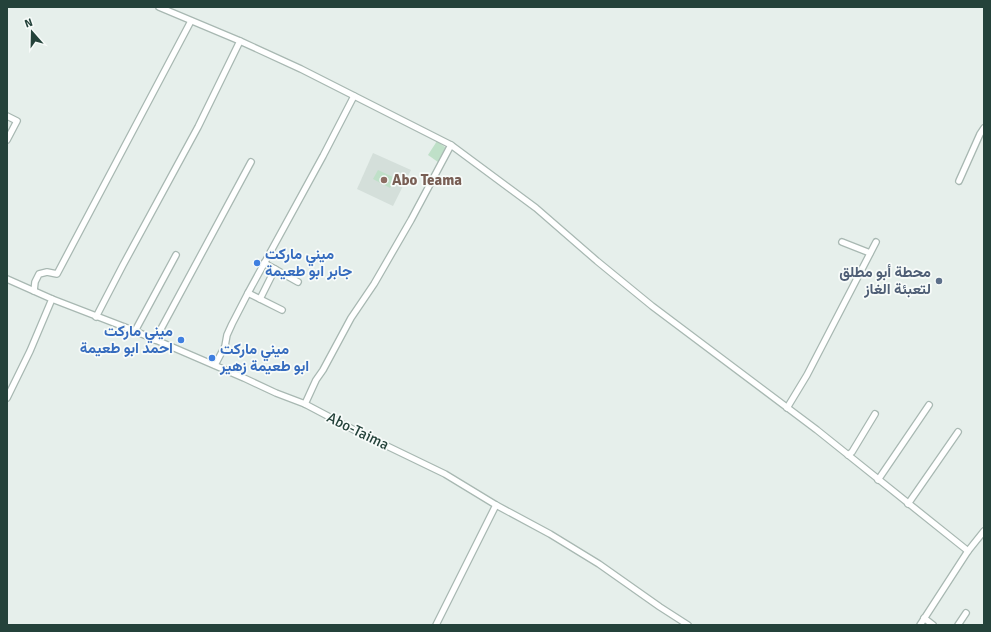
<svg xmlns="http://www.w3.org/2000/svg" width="991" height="632" font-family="Signika,Vazirmatn,sans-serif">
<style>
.built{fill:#d4dfda}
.green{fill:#bfe0c8}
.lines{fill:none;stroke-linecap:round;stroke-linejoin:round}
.minor-casing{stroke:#a8b8b2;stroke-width:8}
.minor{stroke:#fff;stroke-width:5.5}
.education-dot{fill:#8d6e63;stroke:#f7fbf9;stroke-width:1.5}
.shop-dot{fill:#3f7fe0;stroke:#f7fbf9;stroke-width:1.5}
.service-dot{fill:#5c6f8a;stroke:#f7fbf9;stroke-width:1.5}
.labels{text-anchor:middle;stroke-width:3.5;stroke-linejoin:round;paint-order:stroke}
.education-label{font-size:15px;font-weight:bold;fill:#785e54;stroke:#f7fbf9;text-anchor:start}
.shop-label{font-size:15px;font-weight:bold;fill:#366cbe;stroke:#f7fbf9;text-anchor:start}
.service-label{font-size:15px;font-weight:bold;fill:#4e5e75;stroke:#f7fbf9;text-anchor:end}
.street-label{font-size:15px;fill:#24423a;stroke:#f7fbf9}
</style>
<rect width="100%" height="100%" fill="#e6efeb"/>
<polygon class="built" points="373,153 411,170 393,206 357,189"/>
<g class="green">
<polygon points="437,141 446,148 438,162 428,155"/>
<polygon points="378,170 395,178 390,188 373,179"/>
</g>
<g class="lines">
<defs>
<g id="minor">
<polyline points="159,7 240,41 301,69 451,145 536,208 597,261 652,306 817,430 968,551"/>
<polyline points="7,116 17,121 7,140"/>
<polyline points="959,181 980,134 984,128"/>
<polyline points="842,242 870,253"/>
<polyline points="264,263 298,282"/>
<polyline points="7,279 52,299 135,331 244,378 276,393 305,404 358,432 445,474 496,505 550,534 599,564 660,607 688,625"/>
<polyline points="34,291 35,282 39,274 47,272 57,274 191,21"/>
<polyline points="248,293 323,156 354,96"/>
<polyline points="260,299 275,269"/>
<polyline points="96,317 123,265 198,127 240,41"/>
<polyline points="135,331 176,255"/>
<polyline points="155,340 251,162"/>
<polyline points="215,365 225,346 227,335 232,324 248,293 282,310"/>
<polyline points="7,398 30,351 52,299"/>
<polyline points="305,404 316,380 323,370 351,318 374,284 411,220 451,145"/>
<polyline points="787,408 807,375 876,242"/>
<polyline points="848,455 852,452 875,414"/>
<polyline points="878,480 929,405"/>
<polyline points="908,504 958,432"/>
<polyline points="924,618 933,625"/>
<polyline points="436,625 496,505"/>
<polyline points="920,625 968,551 984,531"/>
<polyline points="958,625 966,613"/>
</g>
</defs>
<use href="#minor" class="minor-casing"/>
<use href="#minor" class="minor"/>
</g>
<circle class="education-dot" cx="384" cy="180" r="4"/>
<g class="shop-dot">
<circle cx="257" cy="263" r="4"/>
<circle cx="181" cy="340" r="4"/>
<circle cx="212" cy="358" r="4"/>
</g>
<circle class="service-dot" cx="939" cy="281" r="4"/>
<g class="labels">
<g class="education-label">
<text x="392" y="185">Abo Teama</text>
</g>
<g class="shop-label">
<text x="265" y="259">ميني ماركت<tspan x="265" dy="17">جابر ابو طعيمة</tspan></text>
<text x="173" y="336" text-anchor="end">ميني ماركت<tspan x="173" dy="17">احمد ابو طعيمة</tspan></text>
<text x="220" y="354">ميني ماركت<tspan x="220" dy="17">ابو طعيمة زهير</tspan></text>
</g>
<g class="service-label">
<text x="931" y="277">محطة أبو مطلق<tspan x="931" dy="17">لتعبئة الغاز</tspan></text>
</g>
<g class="street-label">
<text transform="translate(358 431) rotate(26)" y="5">Abo-Taima</text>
</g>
</g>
<rect width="991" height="632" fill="none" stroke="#24423a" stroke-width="16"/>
<g transform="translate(32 32) rotate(340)" stroke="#f7fbf9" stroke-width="3" paint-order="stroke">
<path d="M0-3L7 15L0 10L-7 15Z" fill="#24423a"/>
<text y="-6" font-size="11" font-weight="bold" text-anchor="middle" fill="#24423a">N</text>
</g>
</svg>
